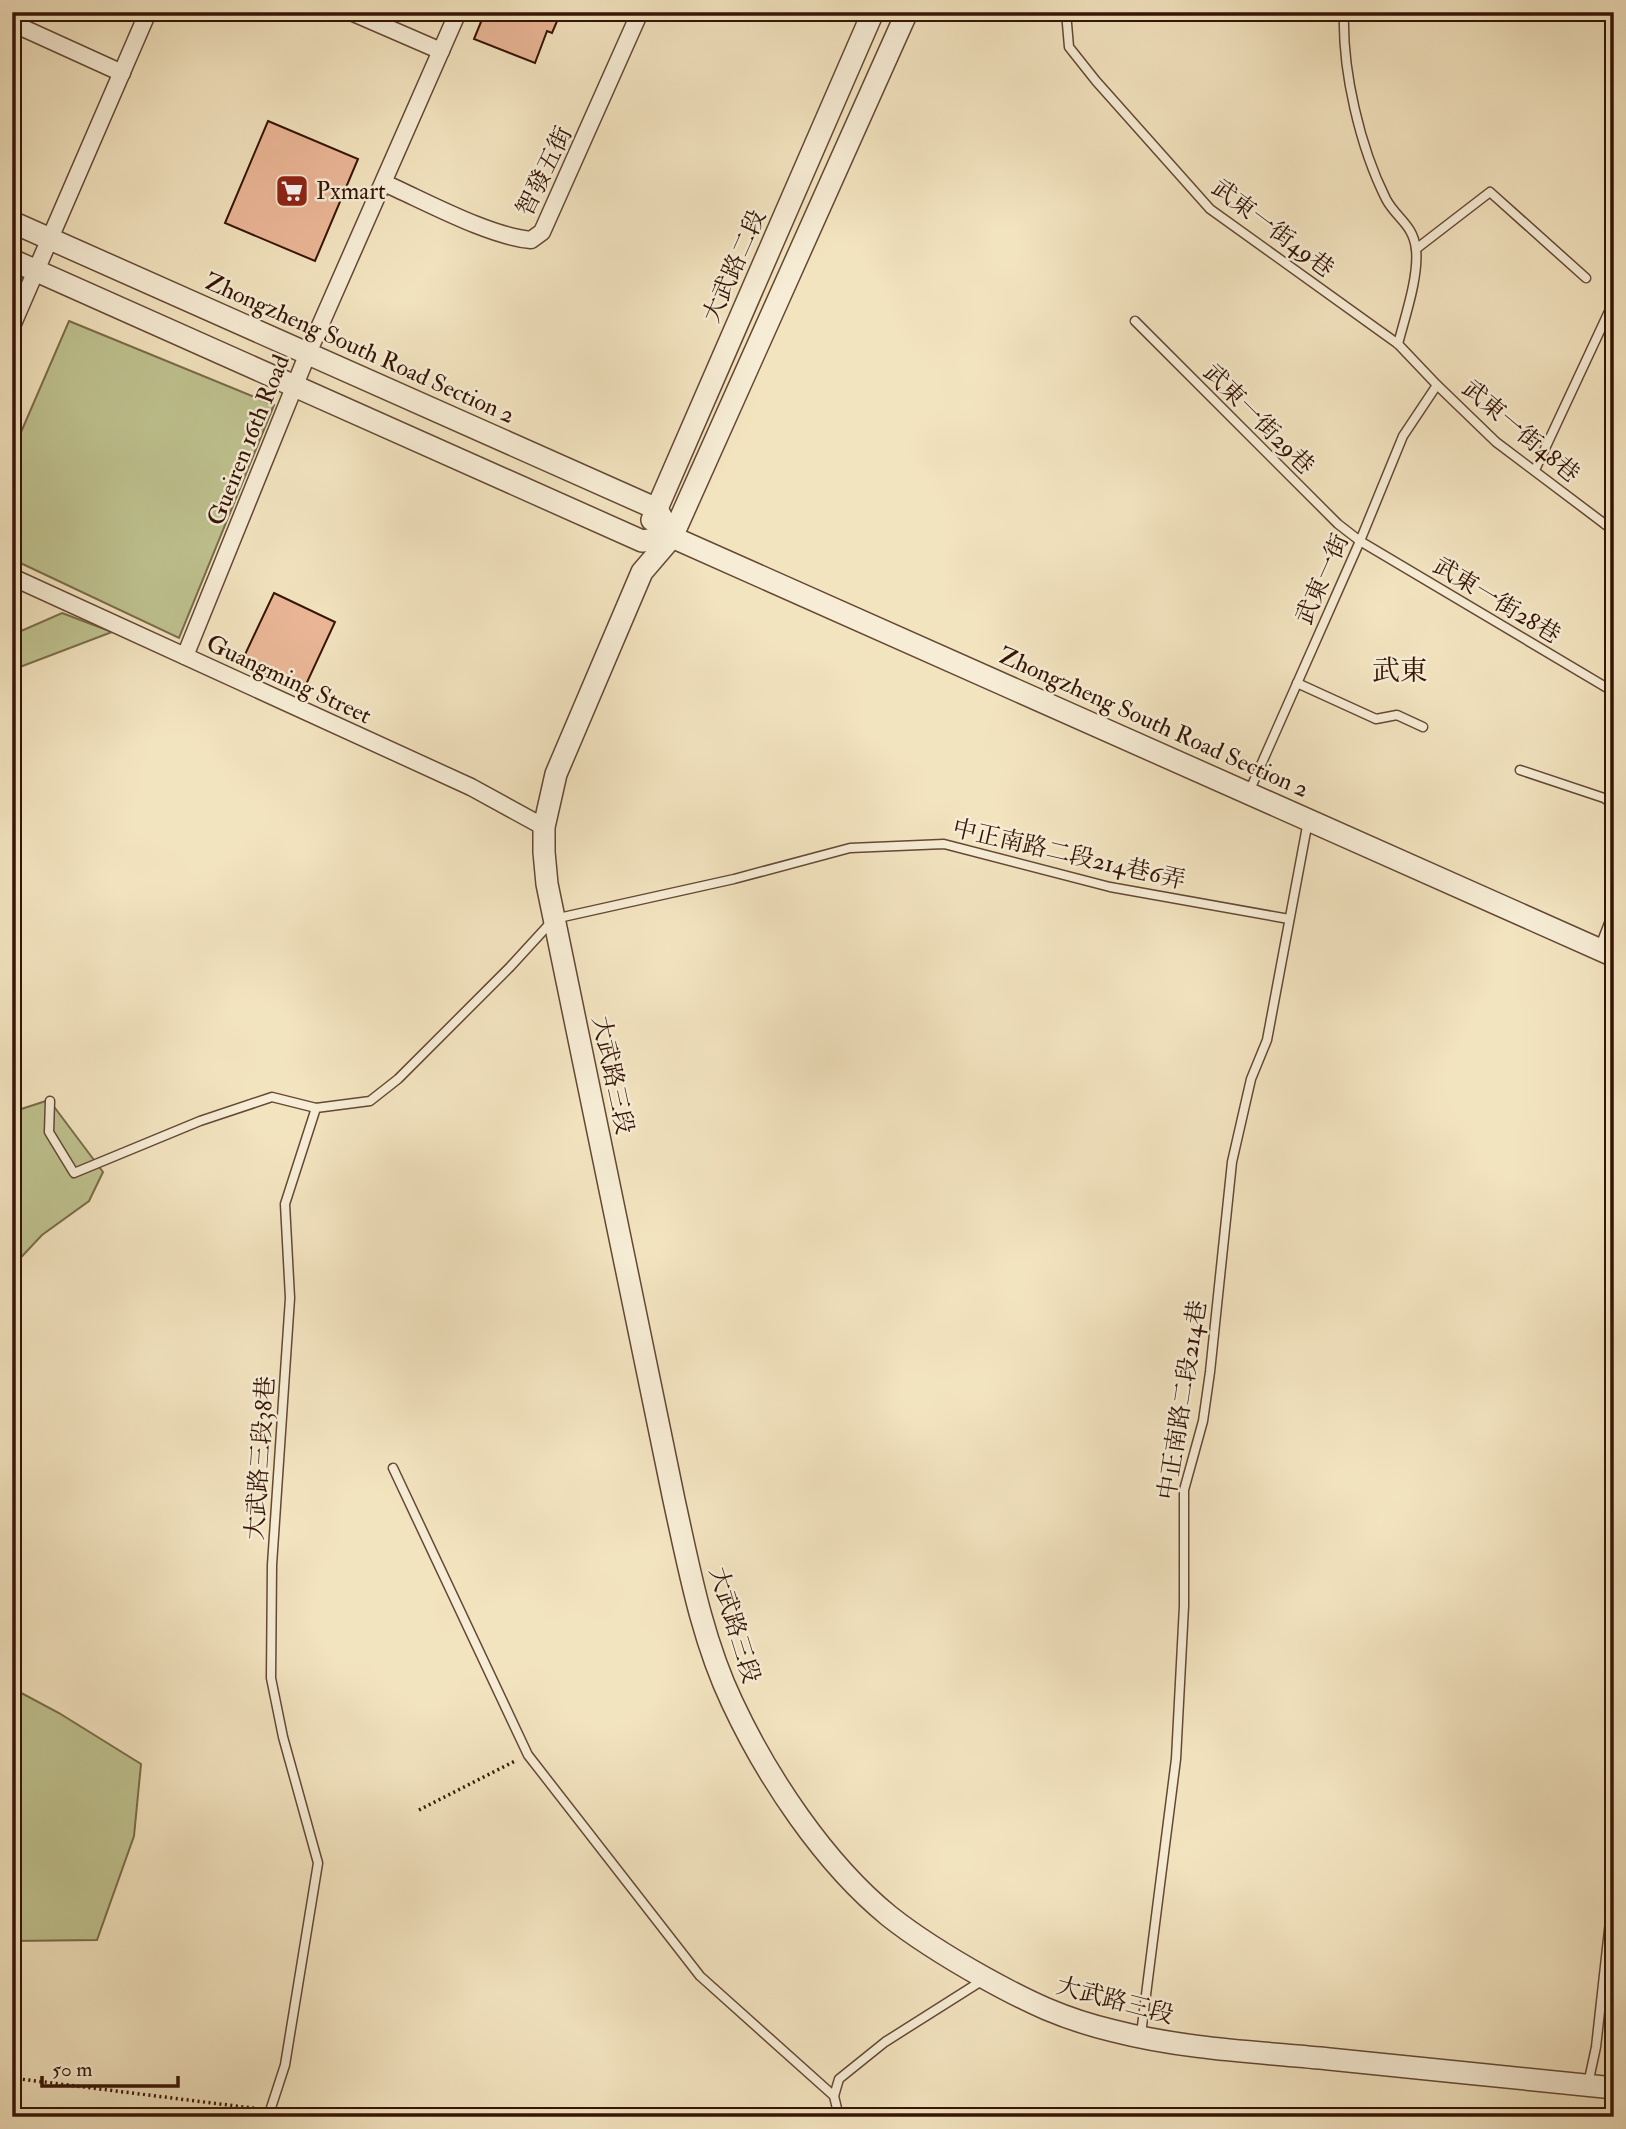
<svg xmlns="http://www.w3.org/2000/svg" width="1626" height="2129" font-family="'IM FELL Double Pica','Noto Serif TC',serif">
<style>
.green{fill:#bfc390;stroke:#7a6c4a;stroke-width:2}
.building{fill:#ebb798;stroke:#351405;stroke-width:2}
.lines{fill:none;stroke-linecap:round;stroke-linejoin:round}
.service-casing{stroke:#644834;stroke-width:11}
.minor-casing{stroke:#644834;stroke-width:19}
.tertiary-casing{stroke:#644834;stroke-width:24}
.path{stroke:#351405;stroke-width:3.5;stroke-dasharray:2 3.5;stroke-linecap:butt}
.service{stroke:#f7edd6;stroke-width:8}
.minor{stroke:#f7edd6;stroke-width:16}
.tertiary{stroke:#f7edd6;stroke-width:21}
.labels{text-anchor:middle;stroke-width:5;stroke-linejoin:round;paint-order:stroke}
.street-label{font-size:24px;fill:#351405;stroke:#f7edd6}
.poi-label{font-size:24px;fill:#351405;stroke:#f7edd6;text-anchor:start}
.quarter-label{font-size:28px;fill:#351405;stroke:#f7edd6}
</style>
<rect width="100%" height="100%" fill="#f3e4c0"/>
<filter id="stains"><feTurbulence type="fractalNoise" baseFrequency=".00286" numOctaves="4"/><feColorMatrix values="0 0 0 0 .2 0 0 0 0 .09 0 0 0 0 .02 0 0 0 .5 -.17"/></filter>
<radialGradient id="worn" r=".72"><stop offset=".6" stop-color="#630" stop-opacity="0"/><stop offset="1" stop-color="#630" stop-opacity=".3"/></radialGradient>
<g class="green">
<polygon points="69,321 274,405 179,638 12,559 12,453"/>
<polygon points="62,613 112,632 12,670 12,635"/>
<polygon points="49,1100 103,1172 89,1201 42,1235 12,1267 12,1112"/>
<polygon points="12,1688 59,1713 141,1764 134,1836 97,1940 12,1941"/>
</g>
<g class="building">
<polygon points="485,12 561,12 552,33 547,31 535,63 474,39"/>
<polygon points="268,121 358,159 315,261 225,223"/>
<polygon points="274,593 335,622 303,691 241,663"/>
</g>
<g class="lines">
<defs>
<g id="service">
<polyline points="1066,12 1069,47 1096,81 1210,209 1398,344 1437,385 1496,442 1614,531"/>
<path d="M 1344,12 C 1342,71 1360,147 1386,199 C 1396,218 1413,224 1416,249 C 1419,276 1405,317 1398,344"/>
<polyline points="1416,249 1490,192 1586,278"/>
<polyline points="1135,321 1338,524 1360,541 1614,692"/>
<polyline points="1535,470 1612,305 1614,306"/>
<polyline points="1606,525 1614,506"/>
<polyline points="1297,683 1376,719 1397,715 1423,727"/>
<polyline points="1520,770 1604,798 1614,805"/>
<polyline points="1249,792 1360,541 1403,436 1437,385"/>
<polyline points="1599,949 1614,910"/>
<polyline points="50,1101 49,1132 74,1173 200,1121 272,1097 316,1108"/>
<polyline points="393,1468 528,1755 700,1976 834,2096"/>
<polyline points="1141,2034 1176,1759 1184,1606 1184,1490 1203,1421 1210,1372 1232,1162 1251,1079 1267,1040 1308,821"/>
<polyline points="1588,2084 1596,2047 1614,1885"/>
<polyline points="268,2117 285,2065 318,1863 283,1737 271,1678 272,1565 290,1298 285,1204 316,1108 370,1101 398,1079 510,967 554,919 734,879 850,848 944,844 1110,887 1289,919"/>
<polyline points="839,2117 834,2096 839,2079 885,2042 983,1980"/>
</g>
<g id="minor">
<polyline points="351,12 441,51"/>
<polyline points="12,23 122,73"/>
<path d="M 384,183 C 425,201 488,236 531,240 L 542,232 L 640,12"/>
<polyline points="12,326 148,12"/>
<polyline points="12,577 471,787 544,827"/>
<polyline points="185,656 308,353 458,12"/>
</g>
<g id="tertiary">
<path d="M 907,12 L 672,537 L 642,572 L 556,774 L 544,827 L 544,852 L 547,884 L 674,1500 C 689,1568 702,1639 732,1702 C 767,1777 824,1863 889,1916 C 918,1939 951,1959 983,1977 C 1028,2002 1063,2019 1114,2031 C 1184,2049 1258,2052 1329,2059 C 1424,2068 1519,2079 1614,2088"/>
<polyline points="12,222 657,509 672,537"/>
<polyline points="12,260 642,541 672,537 1614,956"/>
<polyline points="652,520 873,12"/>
</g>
</defs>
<use href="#service" class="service-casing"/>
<use href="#minor" class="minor-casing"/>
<use href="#tertiary" class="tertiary-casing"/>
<g class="path">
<polyline points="419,1810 517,1760"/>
<polyline points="12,2078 260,2109"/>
</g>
<use href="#service" class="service"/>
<use href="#minor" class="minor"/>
<use href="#tertiary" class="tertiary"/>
</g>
<defs>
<symbol id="supermarket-square" viewBox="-11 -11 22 22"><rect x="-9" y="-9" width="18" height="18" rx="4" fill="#8f2418" stroke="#f7edd6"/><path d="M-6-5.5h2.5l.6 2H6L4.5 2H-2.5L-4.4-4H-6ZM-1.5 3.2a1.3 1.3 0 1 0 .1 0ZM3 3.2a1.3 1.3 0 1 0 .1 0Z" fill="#fff"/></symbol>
</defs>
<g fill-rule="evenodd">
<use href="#supermarket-square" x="273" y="172" width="38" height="38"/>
</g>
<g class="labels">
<g class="street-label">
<text transform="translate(544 171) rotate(-64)" y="8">智發五街</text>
<text transform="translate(1273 228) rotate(37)" y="8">武東一街49巷</text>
<text transform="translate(734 266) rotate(-66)" y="8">大武路二段</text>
<text transform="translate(360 348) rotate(24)" y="8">Zhongzheng South Road Section 2</text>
<text transform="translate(1259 419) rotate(45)" y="8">武東一街29巷</text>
<text transform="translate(1521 431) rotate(40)" y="8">武東一街48巷</text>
<text transform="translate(248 440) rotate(-68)" y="8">Gueiren 16th Road</text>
<text transform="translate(1322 579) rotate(-66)" y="8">武東一街</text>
<text transform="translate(1497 600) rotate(31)" y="8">武東一街28巷</text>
<text transform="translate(289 679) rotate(25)" y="8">Guangming Street</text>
<text transform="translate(1154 722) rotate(24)" y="8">Zhongzheng South Road Section 2</text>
<text transform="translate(1069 854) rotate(13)" y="8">中正南路二段214巷6弄</text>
<text transform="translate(613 1075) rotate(78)" y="8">大武路三段</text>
<text transform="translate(1182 1400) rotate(-81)" y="8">中正南路二段214巷</text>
<text transform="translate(260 1458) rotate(-86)" y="8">大武路三段38巷</text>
<text transform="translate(735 1625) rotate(73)" y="8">大武路三段</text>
<text transform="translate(1115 2000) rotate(15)" y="8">大武路三段</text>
</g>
<g class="poi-label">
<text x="316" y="199">Pxmart</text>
</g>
<g class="quarter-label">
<text x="1400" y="680">武東</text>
</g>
</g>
<rect width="1626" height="2129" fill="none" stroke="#f3e4c0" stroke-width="42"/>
<rect x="14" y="14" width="1598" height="2101" fill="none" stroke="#351405" stroke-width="3.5"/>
<rect x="21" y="21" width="1584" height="2087" fill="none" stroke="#351405" stroke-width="2"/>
<path d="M42 2076v10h136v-10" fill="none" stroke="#351405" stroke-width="3.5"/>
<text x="52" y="2076" font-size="21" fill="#351405" stroke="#f7edd6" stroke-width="5" paint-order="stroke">50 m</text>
<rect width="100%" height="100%" filter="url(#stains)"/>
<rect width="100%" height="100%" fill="url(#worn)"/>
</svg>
